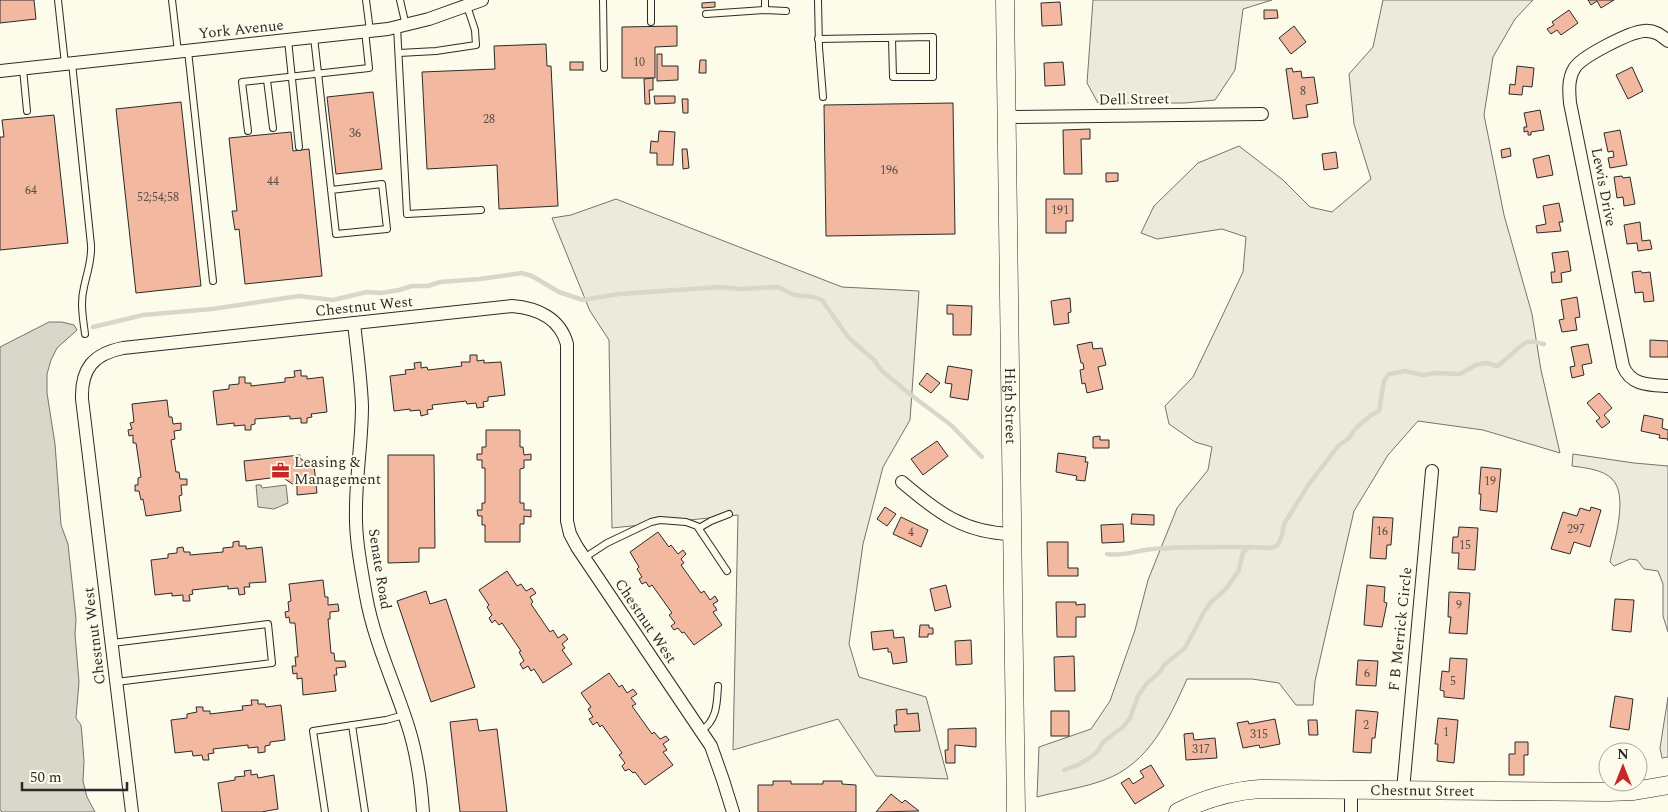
<svg xmlns="http://www.w3.org/2000/svg" width="1668" height="812" font-family="Spectral,serif">
<style>
.green{fill:#ecebdb;stroke:#74746e}
.water{fill:#d8d7c9;stroke:#74746e}
.lines{fill:none;stroke-linecap:round;stroke-linejoin:round}
.stream{stroke:#d8d7c9;stroke-width:4.5}
.building{fill:#f2b8a0;stroke:#2b2b2b}
.lane-casing{stroke:#2b2b2b;stroke-width:8}
.street-casing{stroke:#2b2b2b;stroke-width:14}
.secondary-casing{stroke:#2b2b2b;stroke-width:19}
.lane{stroke:#fdfbea;stroke-width:6}
.street{stroke:#fdfbea;stroke-width:12}
.secondary{stroke:#fdfbea;stroke-width:18}
.labels{text-anchor:middle;stroke-width:4;stroke-linejoin:round;paint-order:stroke}
.number-label{font-size:12px;fill:#5d4e48}
.street-label{font-size:15px;fill:#2b2b2b;stroke:#fdfbea}
.poi-label{font-size:15px;fill:#2b2b2b;stroke:#fdfbea;text-anchor:start}
</style>
<rect width="100%" height="100%" fill="#fdfbea"/>
<g class="green">
<polygon points="1093,0 1272,0 1243,9 1235,70 1215,100 1185,103 1098,103 1087,83"/>
<path d="M 1383,0 L 1533,0 L 1515,19 L 1493,57 L 1484,115 L 1504,215 L 1532,314 L 1541,370 L 1560,453 L 1483,430 L 1418,421 L 1388,455 L 1354,511 L 1315,681 L 1313,705 L 1296,705 L 1279,683 L 1252,679 L 1187,679 C 1169,719 1149,764 1104,780 C 1083,788 1059,791 1037,797 L 1039,747 L 1091,729 L 1110,701 L 1135,630 L 1148,580 L 1177,508 L 1208,470 L 1212,447 L 1195,442 L 1169,424 L 1165,406 L 1193,377 L 1217,327 L 1243,272 L 1246,237 L 1222,229 L 1157,239 L 1141,233 L 1154,206 L 1198,163 L 1239,146 L 1283,180 L 1310,207 L 1332,212 L 1371,179 L 1354,124 L 1349,74 L 1373,47 Z"/>
<polygon points="616,199 842,287 919,291 910,420 883,467 863,544 849,644 859,677 926,697 948,779 876,776 838,719 733,750 738,515 612,528 609,340 590,311 552,218 571,215"/>
<path d="M 1573,454 L 1634,463 L 1668,466 L 1668,632 L 1663,616 L 1663,584 L 1658,571 L 1644,569 L 1637,560 L 1630,559 L 1614,566 L 1610,562 C 1614,542 1629,495 1612,479 C 1602,469 1585,468 1572,466 Z"/>
<polygon points="1668,697 1668,757 1662,758 1660,748"/>
</g>
<g class="water">
<polygon points="49,322 62,322 74,325 77,330 57,348 51,360 47,374 47,393 55,444 61,525 68,544 76,619 75,634 79,682 76,718 81,725 82,735 84,761 83,781 87,797 95,812 2,812 0,810 0,347"/>
<polygon points="256,485 261,485 262,488 286,485 288,503 274,509 258,507"/>
</g>
<g class="lines">
<g class="stream">
<polyline points="93,327 143,315 212,309 299,296 333,300 367,292 381,293 399,290 412,286 428,286 440,282 480,279 522,273 532,276 559,292 583,300 619,294 720,287 741,289 778,287 794,295 814,297 822,300 848,337 875,361 882,371 911,395 951,425 982,457"/>
<path d="M 1107,554 C 1123,557 1137,550 1153,549 C 1185,546 1217,547 1250,547"/>
<path d="M 1064,770 L 1078,765 L 1088,759 L 1097,752 L 1104,741 L 1123,727 L 1130,718 L 1138,696 L 1147,683 L 1159,673 L 1165,664 L 1185,648 L 1204,612 L 1212,601 L 1226,589 L 1239,570 L 1243,552 L 1250,547 L 1272,548 L 1278,545 L 1282,535 L 1284,524 L 1309,484 L 1339,445 L 1348,439 L 1356,428 L 1371,415 L 1379,411 L 1384,381 L 1389,374 L 1405,371 L 1423,375 L 1436,373 L 1460,374 L 1476,365 L 1487,363 L 1497,366 C 1506,361 1522,342 1528,342 C 1533,341 1539,343 1544,344"/>
</g>
</g>
<g class="building">
<polygon points="0,0 34,0 36,19 0,23"/>
<polygon points="1588,0 1614,0 1601,8 1597,1 1591,5"/>
<polygon points="715,2 715,7 702,8 702,3"/>
<polygon points="1060,2 1062,25 1042,26 1041,3"/>
<polygon points="1264,10 1277,10 1278,18 1264,19"/>
<polygon points="1569,10 1578,23 1561,35 1557,30 1551,34 1547,29 1554,25 1552,22"/>
<polygon points="677,26 677,46 655,47 655,78 622,78 622,27"/>
<polygon points="1294,26 1306,42 1291,54 1279,38"/>
<polygon points="546,44 547,66 551,66 558,206 499,209 497,165 427,169 422,72 495,69 494,46"/>
<polygon points="657,54 662,54 662,66 678,66 678,80 657,81"/>
<polygon points="700,60 706,60 706,73 699,73"/>
<rect x="570" y="62" width="13" height="8"/>
<polygon points="1063,62 1065,85 1045,86 1044,63"/>
<polygon points="1517,66 1534,68 1532,87 1523,86 1522,95 1509,94 1510,84 1515,85"/>
<polygon points="1632,67 1643,91 1628,99 1616,75"/>
<polygon points="1292,68 1293,72 1301,71 1302,78 1314,77 1318,103 1306,105 1308,117 1293,119 1286,69"/>
<polygon points="653,78 653,90 649,90 650,104 645,104 644,79"/>
<polygon points="373,92 382,169 336,174 327,97"/>
<polygon points="654,96 675,96 675,103 655,104"/>
<polygon points="682,99 688,99 688,113 683,113"/>
<polygon points="181,102 201,286 136,293 116,109"/>
<polygon points="953,103 955,234 826,236 824,105"/>
<polygon points="1540,110 1544,130 1531,132 1531,135 1528,135 1528,131 1524,132 1524,127 1527,127 1524,113"/>
<polygon points="54,115 68,243 0,250 0,137 4,137 2,120"/>
<polygon points="1090,129 1090,139 1081,139 1082,174 1064,174 1063,130"/>
<polygon points="1620,130 1627,165 1610,168 1608,158 1614,157 1613,151 1608,152 1604,133"/>
<polygon points="659,131 675,132 673,165 657,165 657,153 650,153 651,141 658,142"/>
<polygon points="291,132 293,151 309,149 322,276 245,284 239,229 235,230 232,211 237,211 229,138"/>
<polygon points="1510,148 1511,156 1502,158 1501,150"/>
<polygon points="682,149 687,149 689,168 683,169"/>
<polygon points="1336,152 1338,168 1324,170 1322,154"/>
<polygon points="1549,155 1553,175 1537,178 1533,159"/>
<polygon points="1106,173 1118,173 1118,181 1106,182"/>
<polygon points="1622,176 1623,178 1630,177 1635,204 1624,206 1623,197 1617,198 1614,177"/>
<polygon points="1046,199 1073,199 1073,221 1066,221 1066,233 1046,233"/>
<polygon points="1559,203 1563,222 1559,222 1561,231 1537,233 1536,226 1546,224 1543,206"/>
<polygon points="1640,222 1642,241 1650,240 1652,249 1638,251 1637,243 1627,244 1624,225"/>
<polygon points="1568,251 1571,271 1561,273 1562,282 1552,283 1551,272 1555,272 1552,253"/>
<polygon points="1641,271 1642,273 1650,272 1654,301 1644,302 1643,292 1635,293 1632,272"/>
<polygon points="1577,297 1580,317 1575,318 1577,330 1562,332 1559,320 1564,319 1561,300"/>
<polygon points="1070,298 1071,312 1068,313 1069,323 1054,325 1051,301"/>
<polygon points="947,305 972,306 971,335 953,335 953,314 947,314"/>
<polygon points="1650,340 1668,341 1668,357 1650,357"/>
<polygon points="1092,342 1093,349 1102,348 1106,365 1098,367 1103,389 1087,393 1085,383 1082,384 1080,370 1084,369 1083,363 1081,363 1077,345"/>
<polygon points="1588,344 1592,363 1582,365 1584,375 1572,378 1570,367 1575,366 1571,347"/>
<polygon points="470,355 477,355 477,361 484,360 484,363 501,362 505,395 488,397 488,401 483,402 484,407 477,408 476,403 467,404 466,401 432,405 433,409 427,410 428,414 421,416 420,410 410,411 410,409 394,411 390,376 406,374 405,370 415,369 414,363 421,362 421,368 427,367 428,370 462,366 461,362 470,362"/>
<polygon points="948,366 972,370 968,400 950,397 952,384 945,383"/>
<polygon points="301,370 301,376 307,376 307,379 323,377 327,412 311,414 312,417 307,418 307,423 301,423 301,418 290,419 290,416 255,419 255,424 251,425 251,430 245,430 245,425 234,426 234,423 217,425 213,391 229,389 229,385 239,384 239,377 245,377 245,383 251,383 251,386 285,382 285,378 295,377 294,371"/>
<polygon points="927,373 940,383 931,393 919,384"/>
<polygon points="1599,393 1612,408 1604,415 1610,422 1602,428 1596,421 1600,418 1587,403"/>
<polygon points="167,400 169,417 172,417 173,424 181,423 181,430 174,431 175,439 171,440 176,472 179,472 180,479 187,479 187,485 181,485 182,495 179,496 181,511 146,516 143,499 141,500 139,491 135,491 135,485 138,485 138,478 141,477 136,443 133,443 133,435 129,436 128,430 132,429 130,423 134,422 132,404"/>
<polygon points="1644,415 1663,419 1662,428 1668,430 1668,441 1668,439 1659,438 1660,435 1641,431"/>
<polygon points="486,430 520,430 520,447 523,447 524,455 531,454 531,460 524,460 524,468 520,469 520,503 524,503 524,510 531,510 531,517 524,516 524,524 520,524 520,542 485,542 485,525 482,525 482,516 478,516 477,510 482,510 482,503 485,503 485,468 482,468 482,460 477,460 477,454 482,454 482,447 486,447"/>
<polygon points="1100,436 1100,440 1109,440 1109,448 1093,448 1093,437"/>
<polygon points="937,441 948,456 923,475 911,459"/>
<polygon points="1058,453 1086,457 1085,462 1088,462 1085,481 1076,480 1077,476 1056,472"/>
<polygon points="300,455 300,458 311,466 314,465 317,493 297,495 297,482 294,485 285,479 287,476 246,481 244,461"/>
<polygon points="388,455 434,455 435,548 419,548 419,562 388,563"/>
<polygon points="1481,467 1501,469 1497,512 1480,510 1481,494 1479,494"/>
<polygon points="885,507 896,514 887,526 877,519"/>
<polygon points="1591,507 1601,510 1590,547 1574,542 1570,554 1551,549 1563,512 1577,516 1580,508 1590,511"/>
<polygon points="1132,514 1154,515 1154,525 1131,524"/>
<polygon points="901,517 928,530 921,547 893,534"/>
<polygon points="1373,517 1393,518 1391,545 1387,545 1386,559 1370,558"/>
<polygon points="1123,524 1124,542 1102,543 1101,525"/>
<polygon points="1459,527 1478,528 1475,570 1458,569 1459,553 1452,553 1453,537 1458,537"/>
<polygon points="658,532 669,547 671,545 678,554 683,550 686,554 681,559 684,563 681,565 701,593 704,591 710,600 715,596 718,601 713,604 717,610 713,612 722,625 694,645 684,632 682,633 678,628 674,630 671,626 675,623 669,615 672,613 652,585 649,587 646,582 642,584 639,579 642,577 637,569 639,567 630,552"/>
<polygon points="239,541 239,546 246,546 246,549 262,547 266,582 249,583 250,587 244,587 245,594 239,595 238,588 228,589 228,586 192,590 193,594 189,595 190,601 183,601 183,595 172,596 172,593 155,595 151,560 168,558 168,554 177,553 177,548 183,547 184,552 190,552 190,555 223,552 223,548 233,547 233,542"/>
<polygon points="1047,542 1068,542 1068,568 1078,568 1078,576 1048,576"/>
<polygon points="507,571 517,586 521,584 526,591 532,588 536,593 530,597 533,602 531,604 550,632 553,630 558,638 564,634 568,639 562,644 565,648 562,650 572,664 543,683 534,669 531,671 528,666 523,669 520,664 524,661 519,652 521,651 502,623 499,625 495,620 492,623 489,618 492,615 487,607 489,605 479,590"/>
<polygon points="323,580 325,597 328,597 328,605 338,604 339,611 330,612 330,619 328,619 331,653 334,653 335,661 345,661 346,667 336,668 337,675 334,675 336,691 303,695 302,678 297,679 297,673 293,674 292,666 296,666 295,657 298,657 295,623 290,623 289,617 286,618 285,612 289,611 288,602 291,601 289,584"/>
<polygon points="946,585 951,607 935,611 930,589"/>
<polygon points="1367,585 1385,587 1384,602 1387,603 1382,627 1364,625"/>
<polygon points="426,591 430,604 446,599 475,687 431,702 397,601"/>
<polygon points="1449,592 1470,593 1467,634 1449,633 1451,617 1448,617"/>
<polygon points="1615,599 1634,600 1631,632 1612,630"/>
<polygon points="1056,602 1076,602 1076,605 1085,604 1085,617 1076,617 1076,637 1057,637"/>
<polygon points="920,625 929,625 929,628 933,628 933,634 928,634 928,637 919,637"/>
<polygon points="893,630 894,638 904,637 907,662 893,664 891,652 888,652 888,648 873,650 871,632"/>
<polygon points="971,640 972,664 956,665 955,641"/>
<polygon points="1074,656 1075,691 1055,691 1054,657"/>
<polygon points="1450,658 1467,659 1464,699 1444,697 1444,691 1440,690 1442,671 1449,672"/>
<polygon points="1358,660 1378,661 1376,686 1356,685"/>
<polygon points="609,673 619,687 622,685 627,693 633,689 637,694 631,698 636,704 632,706 652,734 654,732 660,739 666,736 669,740 663,744 667,750 663,752 673,765 645,785 635,772 633,773 629,769 625,771 622,766 625,763 619,755 622,753 602,725 600,727 597,722 593,725 589,719 593,717 588,709 591,707 581,693"/>
<polygon points="1615,696 1633,699 1629,730 1610,727"/>
<polygon points="251,700 258,700 258,704 265,704 266,707 281,705 285,740 270,742 270,745 265,746 265,752 258,753 258,747 248,748 248,745 213,749 214,753 208,754 209,760 203,760 202,755 193,756 192,751 175,753 171,720 187,718 187,714 197,712 196,707 203,707 203,711 210,711 210,714 243,710 242,706 252,705"/>
<polygon points="907,709 907,714 918,713 920,731 895,732 894,725 897,725 896,710"/>
<polygon points="1356,710 1378,712 1375,738 1372,738 1371,753 1353,752"/>
<rect x="1051" y="711" width="18" height="25"/>
<polygon points="1438,718 1458,720 1454,763 1437,761 1438,744 1435,744"/>
<polygon points="477,719 479,731 497,729 507,812 460,812 450,722"/>
<polygon points="1275,719 1280,744 1260,748 1259,745 1243,748 1237,723 1248,721 1249,724"/>
<polygon points="1308,720 1317,720 1318,735 1309,735"/>
<polygon points="976,728 976,747 955,745 955,763 946,763 945,750 948,750 948,729"/>
<polygon points="1193,733 1194,740 1215,738 1217,758 1186,760 1184,734"/>
<polygon points="1515,742 1528,742 1528,755 1524,755 1524,775 1509,775 1509,754 1515,754"/>
<polygon points="1151,765 1164,786 1135,804 1121,783 1129,778 1133,784 1144,777 1140,771"/>
<polygon points="251,770 251,775 257,774 258,778 274,775 278,809 261,812 222,812 218,783 235,780 235,777 245,776 244,771"/>
<polygon points="773,781 791,781 791,784 823,784 823,781 842,781 842,784 856,785 856,812 758,812 758,785 773,785"/>
<polygon points="891,794 902,803 905,800 919,811 876,812"/>
</g>
<g class="lines">
<defs>
<g id="lane">
<polyline points="58,0 65,64"/>
<polyline points="172,0 178,52"/>
<polyline points="366,0 370,31"/>
<polyline points="400,0 406,26"/>
<polyline points="603,0 604,68"/>
<polyline points="651,0 651,22"/>
<polyline points="818,0 819,47 823,97"/>
<polyline points="765,10 765,0"/>
<polyline points="706,14 765,10 786,11"/>
<polyline points="397,27 407,214 481,210"/>
<polyline points="314,37 336,234 387,229 382,184 331,190"/>
<polyline points="818,39 933,37 933,77 893,77 892,38"/>
<polyline points="288,40 299,147"/>
<polyline points="188,51 213,281"/>
<polyline points="399,53 436,51 476,45 475,30 467,6"/>
<path d="M 72,63 L 91,245 C 92,260 87,273 84,287 C 80,303 83,318 85,334"/>
<polyline points="23,69 27,111"/>
<polyline points="267,80 273,128"/>
<polyline points="248,131 242,82 369,68 365,31"/>
<polyline points="699,528 711,521 729,514"/>
<polyline points="584,558 607,543 651,522 660,520 686,522 697,526 727,571"/>
<polyline points="112,643 268,624 272,663 116,682"/>
<polyline points="352,725 365,812"/>
<path d="M 701,731 C 717,720 717,704 718,686"/>
<polyline points="325,812 313,731 386,720 404,715"/>
</g>
<g id="street">
<path d="M 1668,41 C 1661,35 1654,30 1644,31 C 1630,32 1580,57 1574,69 C 1568,79 1569,92 1570,103 L 1623,366 C 1631,386 1650,385 1668,386"/>
<polyline points="0,71 388,29 429,19 482,0"/>
<polyline points="1006,117 1262,114"/>
<path d="M 354,323 C 357,351 361,379 362,406 C 362,441 356,475 356,509 C 355,538 361,567 366,596 C 374,641 394,682 408,726 C 417,754 421,783 423,812"/>
<path d="M 902,482 C 937,512 964,533 1012,534"/>
<polyline points="1403,790 1432,471"/>
<path d="M 132,812 L 82,399 C 81,369 93,354 123,348 L 512,306 C 537,308 560,318 567,344 L 567,521 L 570,534 L 577,547 L 711,746 L 723,780 L 733,812"/>
<polyline points="1351,812 1351,790"/>
</g>
<g id="secondary">
<path id="s1" d="M 1005,0 L 1016,812"/>
<path id="s2" d="M 1178,812 C 1204,799 1231,791 1260,789 L 1608,792 L 1634,791 L 1668,785"/>
</g>
</defs>
<use href="#lane" class="lane-casing"/>
<use href="#street" class="street-casing"/>
<use href="#secondary" class="secondary-casing"/>
<use href="#lane" class="lane"/>
<use href="#street" class="street"/>
<use href="#secondary" class="secondary"/>
</g>
<defs>
<symbol id="office-bare" viewBox="-9 -9 18 18"><path d="M-6-3h4V-5.5h4V-3h4V5H-6ZM-1-4.5V-3h2v-1.5ZM-6 0V1H6V0Z" fill="#c62828" stroke="#fdfbea" stroke-width="2.5" paint-order="stroke"/></symbol>
</defs>
<g fill-rule="evenodd">
<use href="#office-bare" x="268" y="458" width="25" height="25"/>
</g>
<g class="labels">
<g class="number-label">
<text x="639" y="66">10</text>
<text x="1303" y="95">8</text>
<text x="489" y="123">28</text>
<text x="355" y="137">36</text>
<text x="889" y="174">196</text>
<text x="273" y="185">44</text>
<text x="31" y="194">64</text>
<text x="158" y="201">52;54;58</text>
<text x="1060" y="214">191</text>
<text x="1490" y="485">19</text>
<text x="1576" y="533">297</text>
<text x="1382" y="535">16</text>
<text x="911" y="536">4</text>
<text x="1465" y="549">15</text>
<text x="1459" y="609">9</text>
<text x="1367" y="677">6</text>
<text x="1453" y="685">5</text>
<text x="1366" y="729">2</text>
<text x="1446" y="736">1</text>
<text x="1259" y="738">315</text>
<text x="1201" y="753">317</text>
</g>
<g class="street-label">
<text transform="translate(241 29) rotate(-6)" y="5">York Avenue</text>
<text transform="translate(1134 99) rotate(-1)" y="5">Dell Street</text>
<text transform="translate(1604 187) rotate(79)" y="5">Lewis Drive</text>
<text transform="translate(364 306) rotate(-6)" y="5">Chestnut West</text>
<text dy="5" stroke="none"><textPath href="#s1" startOffset="406">High Street</textPath></text>
<text transform="translate(380 569) rotate(81)" y="5">Senate Road</text>
<text transform="translate(646 621) rotate(56)" y="5">Chestnut West</text>
<text transform="translate(1400 629) rotate(-84)" y="5">F B Merrick Circle</text>
<text transform="translate(94 636) rotate(-97)" y="5">Chestnut West</text>
<text dy="5" stroke="none"><textPath href="#s2" startOffset="248">Chestnut Street</textPath></text>
</g>
<g class="poi-label">
<text x="294" y="467">Leasing &amp;<tspan x="294" dy="17">Management</tspan></text>
</g>
</g>
<g transform="translate(1623 767)"><circle r="24" fill="#fdfbea" stroke="#a9a89e"/>
<path d="M0-4L9 19L0 12L-9 19Z" fill="#c62828"/>
<text y="-8" font-size="14" font-weight="bold" text-anchor="middle" fill="#2b2b2b">N</text>
</g>
<path d="M22 782v8h105v-8" fill="none" stroke="#2b2b2b" stroke-width="2.5"/>
<text x="30" y="782" font-size="15" fill="#2b2b2b" stroke="#fdfbea" stroke-width="4" paint-order="stroke">50 m</text>
</svg>
